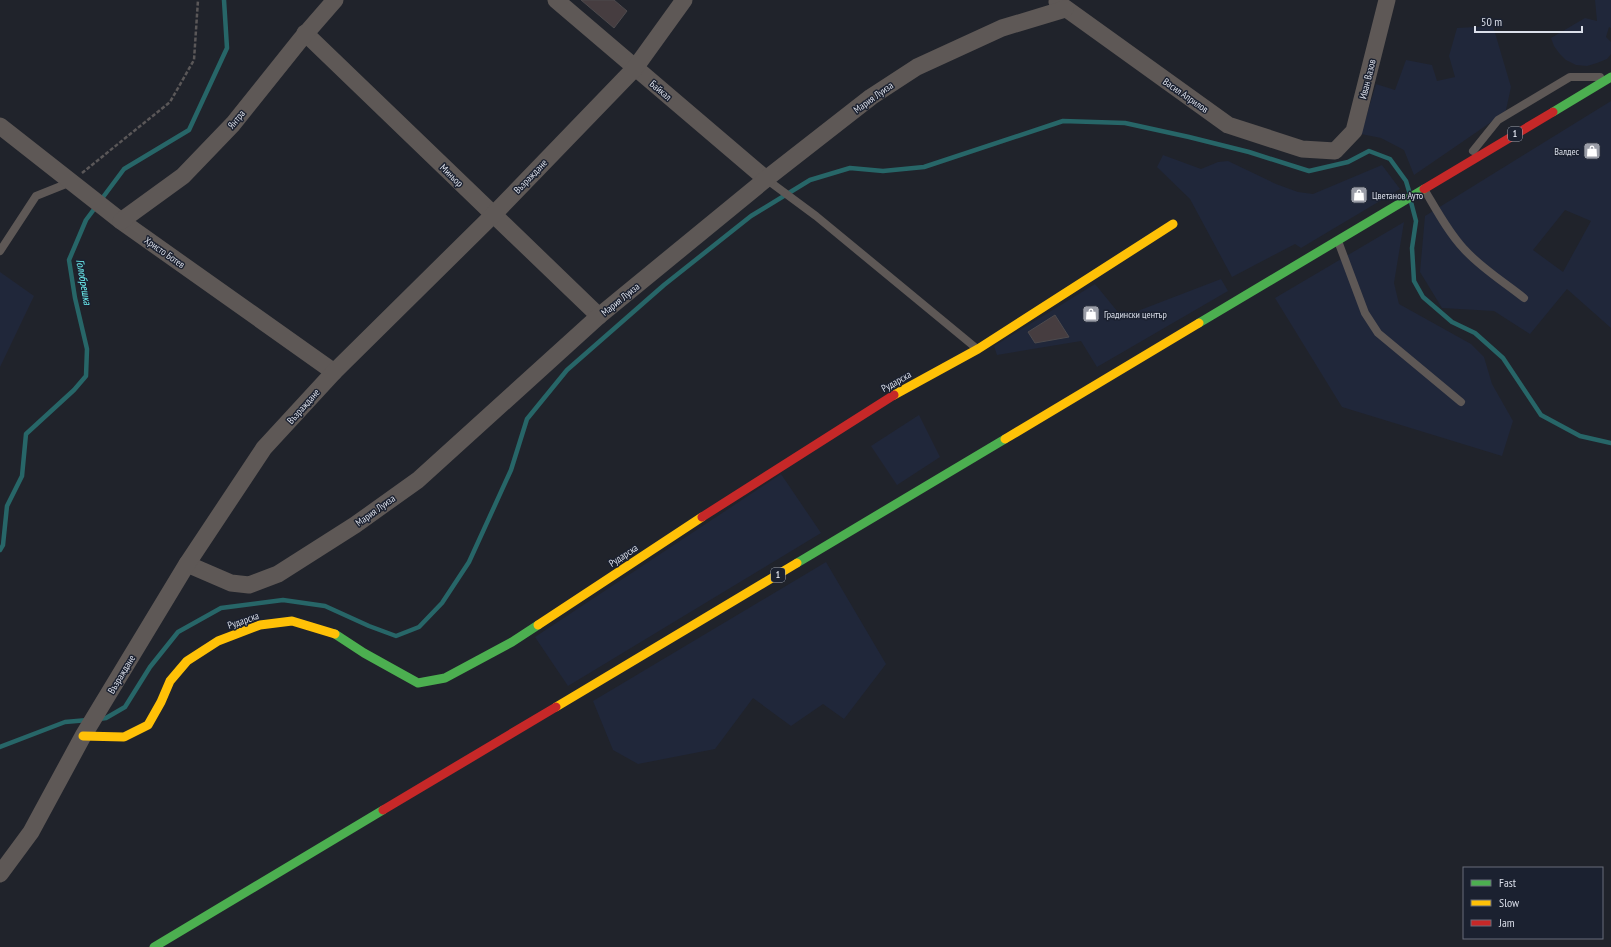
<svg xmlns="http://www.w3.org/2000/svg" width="1611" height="947" font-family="'PT Sans Narrow',sans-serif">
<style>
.built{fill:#20273a;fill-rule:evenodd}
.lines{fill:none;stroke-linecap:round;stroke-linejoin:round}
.stream{stroke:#276668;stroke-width:4.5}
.building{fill:#463d40;stroke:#4d4a4d}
.path{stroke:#5a5758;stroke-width:2.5;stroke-dasharray:4 2;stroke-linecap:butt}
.lane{stroke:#5e5856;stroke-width:8}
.street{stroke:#5e5856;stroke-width:17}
.fast{stroke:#4caf50;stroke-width:9}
.slow{stroke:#ffc107;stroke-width:9}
.jam{stroke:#c62828;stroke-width:9}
.labels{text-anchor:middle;stroke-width:3;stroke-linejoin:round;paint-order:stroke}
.shield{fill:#1b2130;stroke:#a1a6b2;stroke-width:1}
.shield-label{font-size:9px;font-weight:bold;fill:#dbdfea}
.street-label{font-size:10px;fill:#dbdfea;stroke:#1b2130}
.poi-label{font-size:10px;fill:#dbdfea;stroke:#1b2130;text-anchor:start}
.water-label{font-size:11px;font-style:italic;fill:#6ef2f3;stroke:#1b2130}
</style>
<rect width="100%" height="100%" fill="#20232b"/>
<g class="built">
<polygon points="1595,0 1611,0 1611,28 1609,27 1606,37 1611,42 1611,54 1607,59 1597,63 1587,66 1576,65 1566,60 1559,53 1554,46 1551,38 1585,18 1597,21"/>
<polygon points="1493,26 1511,87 1506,110 1500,116 1414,175 1404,150 1381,138 1361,134 1376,84 1395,90 1406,60 1432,65 1437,81 1455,77 1449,56 1457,28"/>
<path d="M 1611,101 L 1611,328 L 1567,289 L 1530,334 L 1494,311 L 1442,308 L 1420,272 L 1425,216 ZM 1565,210 L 1591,221 L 1563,272 L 1533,250 Z"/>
<polygon points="1163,155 1201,169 1218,162 1228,161 1276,184 1298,192 1313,194 1382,165 1400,189 1301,248 1295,244 1232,277 1190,199 1157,167"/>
<polygon points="1404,222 1394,283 1399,304 1471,344 1484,357 1492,384 1513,421 1502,456 1342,407 1275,298"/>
<polygon points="0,272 34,296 0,367"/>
<polygon points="1221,279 1228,291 1097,367 1081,341 997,355 994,346 1095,284 1122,317"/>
<polygon points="919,415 940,457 897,485 871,446"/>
<polygon points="781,474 821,533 568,686 535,637"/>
<polygon points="826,562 886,664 844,719 823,704 791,726 753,698 715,749 638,764 613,750 593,701"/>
</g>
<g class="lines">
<g class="stream">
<polyline points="1411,202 1416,221 1412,248 1414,281 1423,297 1452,322 1475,333 1503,358 1541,415 1580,436 1611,443"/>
<polyline points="0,550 3,545 7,506 22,476 26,434 74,390 86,376 87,349 75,298 69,260 86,220 124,169 189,130 227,48 224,0"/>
<polyline points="99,719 106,718 125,707 150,667 178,632 221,608 283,600 325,606 369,626 396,636 419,627 442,603 469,562 511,470 527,419 567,370 664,285 751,216 810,180 850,168 883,171 924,167 1063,121 1125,123 1189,137 1249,152 1309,171 1348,162 1369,151 1390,159 1406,181 1409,191"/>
<polyline points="0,747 65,722 88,720"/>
</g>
</g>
<g class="building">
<polygon points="581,0 614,0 627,11 614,28"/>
<polygon points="1055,315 1069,337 1035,343 1028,332"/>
</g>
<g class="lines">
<polyline class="path" points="82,173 170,102 194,60 198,0"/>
<g class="lane">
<polyline points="1473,151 1498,120 1570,77 1600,77"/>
<polyline points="766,179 816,216 976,348"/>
<path d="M 1424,189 C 1436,209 1448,232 1464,249 C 1481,268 1504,282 1524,298"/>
<polyline points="1338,241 1365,313 1378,333 1461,402"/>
<polyline points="0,251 36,196 71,182"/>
</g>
<g class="street">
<polyline points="556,0 766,179"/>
<polyline points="1057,2 1228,125 1302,149 1335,151 1354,131 1387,0"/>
<polyline points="305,33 599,316"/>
<polyline points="0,126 121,221 334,372"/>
<polyline points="121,221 183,176 233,124 301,39 335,0"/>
<polyline points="187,564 231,583 249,585 278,574 355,525 418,480 599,316 766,179 871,97 917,67 1002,28 1065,9"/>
<polyline points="0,874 31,832 83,736 187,564 264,448 334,372 494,214 635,68 684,0"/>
</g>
<g class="fast">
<polyline points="1553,112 1611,77"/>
<polyline points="1199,323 1424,189"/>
<polyline points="797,563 1005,439"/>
<polyline points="335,634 364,653 418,683 445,678 512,642 538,625"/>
<polyline points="154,947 383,810"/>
</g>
<g class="slow">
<polyline points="894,395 978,349 1173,224"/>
<polyline points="1005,439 1199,323"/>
<polyline points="538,625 702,517"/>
<polyline points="556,707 797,563"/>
<polyline points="83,736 124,737 148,725 161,702 170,681 187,661 218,641 260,625 292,621 335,634"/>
</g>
<g class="jam">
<polyline points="1424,189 1553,112"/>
<polyline points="702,517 894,395"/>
<polyline points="383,810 556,707"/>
</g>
</g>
<defs>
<symbol id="shop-square" viewBox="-11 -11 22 22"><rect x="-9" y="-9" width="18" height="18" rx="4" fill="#9a9da7" stroke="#1b2130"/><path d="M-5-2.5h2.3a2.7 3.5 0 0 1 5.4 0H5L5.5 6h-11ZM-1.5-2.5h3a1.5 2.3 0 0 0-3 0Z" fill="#fff"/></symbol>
</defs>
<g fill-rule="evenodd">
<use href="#shop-square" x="1582" y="141" width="20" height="20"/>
<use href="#shop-square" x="1349" y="185" width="20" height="20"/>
<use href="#shop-square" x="1081" y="304" width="20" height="20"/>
</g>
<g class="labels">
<g class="shield">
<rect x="1508" y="127" width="14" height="14" rx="3"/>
<rect x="771" y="568" width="14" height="14" rx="3"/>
</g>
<g class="shield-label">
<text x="1515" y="137">1</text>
<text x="778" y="578">1</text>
</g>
<g class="street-label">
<text transform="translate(1367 79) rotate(-76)" y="4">Иван Вазов</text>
<text transform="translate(661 90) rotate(40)" y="4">Байкал</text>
<text transform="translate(1186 95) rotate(35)" y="4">Васил Априлов</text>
<text transform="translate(873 97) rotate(-36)" y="4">Мария Луиза</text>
<text transform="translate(236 119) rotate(-50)" y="4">Янтра</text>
<text transform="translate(452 175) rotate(44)" y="4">Миньор</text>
<text transform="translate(530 176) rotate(-46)" y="4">Възраждане</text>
<text transform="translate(165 252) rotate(35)" y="4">Христо Ботев</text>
<text transform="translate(620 299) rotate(-39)" y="4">Мария Луиза</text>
<text transform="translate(896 381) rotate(-29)" y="4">Рударска</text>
<text transform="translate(303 406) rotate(-48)" y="4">Възраждане</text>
<text transform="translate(375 510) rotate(-36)" y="4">Мария Луиза</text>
<text transform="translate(623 555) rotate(-33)" y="4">Рударска</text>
<text transform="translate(243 620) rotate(-19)" y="4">Рударска</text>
<text transform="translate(121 674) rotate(-59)" y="4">Възраждане</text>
</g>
<g class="poi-label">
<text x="1579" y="155" text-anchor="end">Валдес</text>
<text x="1372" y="199">Цветанов Ауто</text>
<text x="1104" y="318">Градински център</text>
</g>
<g class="water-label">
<text transform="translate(84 282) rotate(80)" y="4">Голобрешка</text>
</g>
</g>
<rect x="1463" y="867" width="140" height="72" fill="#1b2130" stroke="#686d7a"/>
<rect x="1471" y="880" width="20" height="6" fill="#4caf50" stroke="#686d7a"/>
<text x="1499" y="887" font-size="12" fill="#dbdfea">Fast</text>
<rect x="1471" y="900" width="20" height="6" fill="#ffc107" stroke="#686d7a"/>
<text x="1499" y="907" font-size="12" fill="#dbdfea">Slow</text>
<rect x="1471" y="920" width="20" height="6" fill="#c62828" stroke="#686d7a"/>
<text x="1499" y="927" font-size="12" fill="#dbdfea">Jam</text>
<path d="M1475 26v6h107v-6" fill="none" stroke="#dbdfea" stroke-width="2"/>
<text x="1481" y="26" font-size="12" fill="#dbdfea" stroke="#1b2130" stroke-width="3" paint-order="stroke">50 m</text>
</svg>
